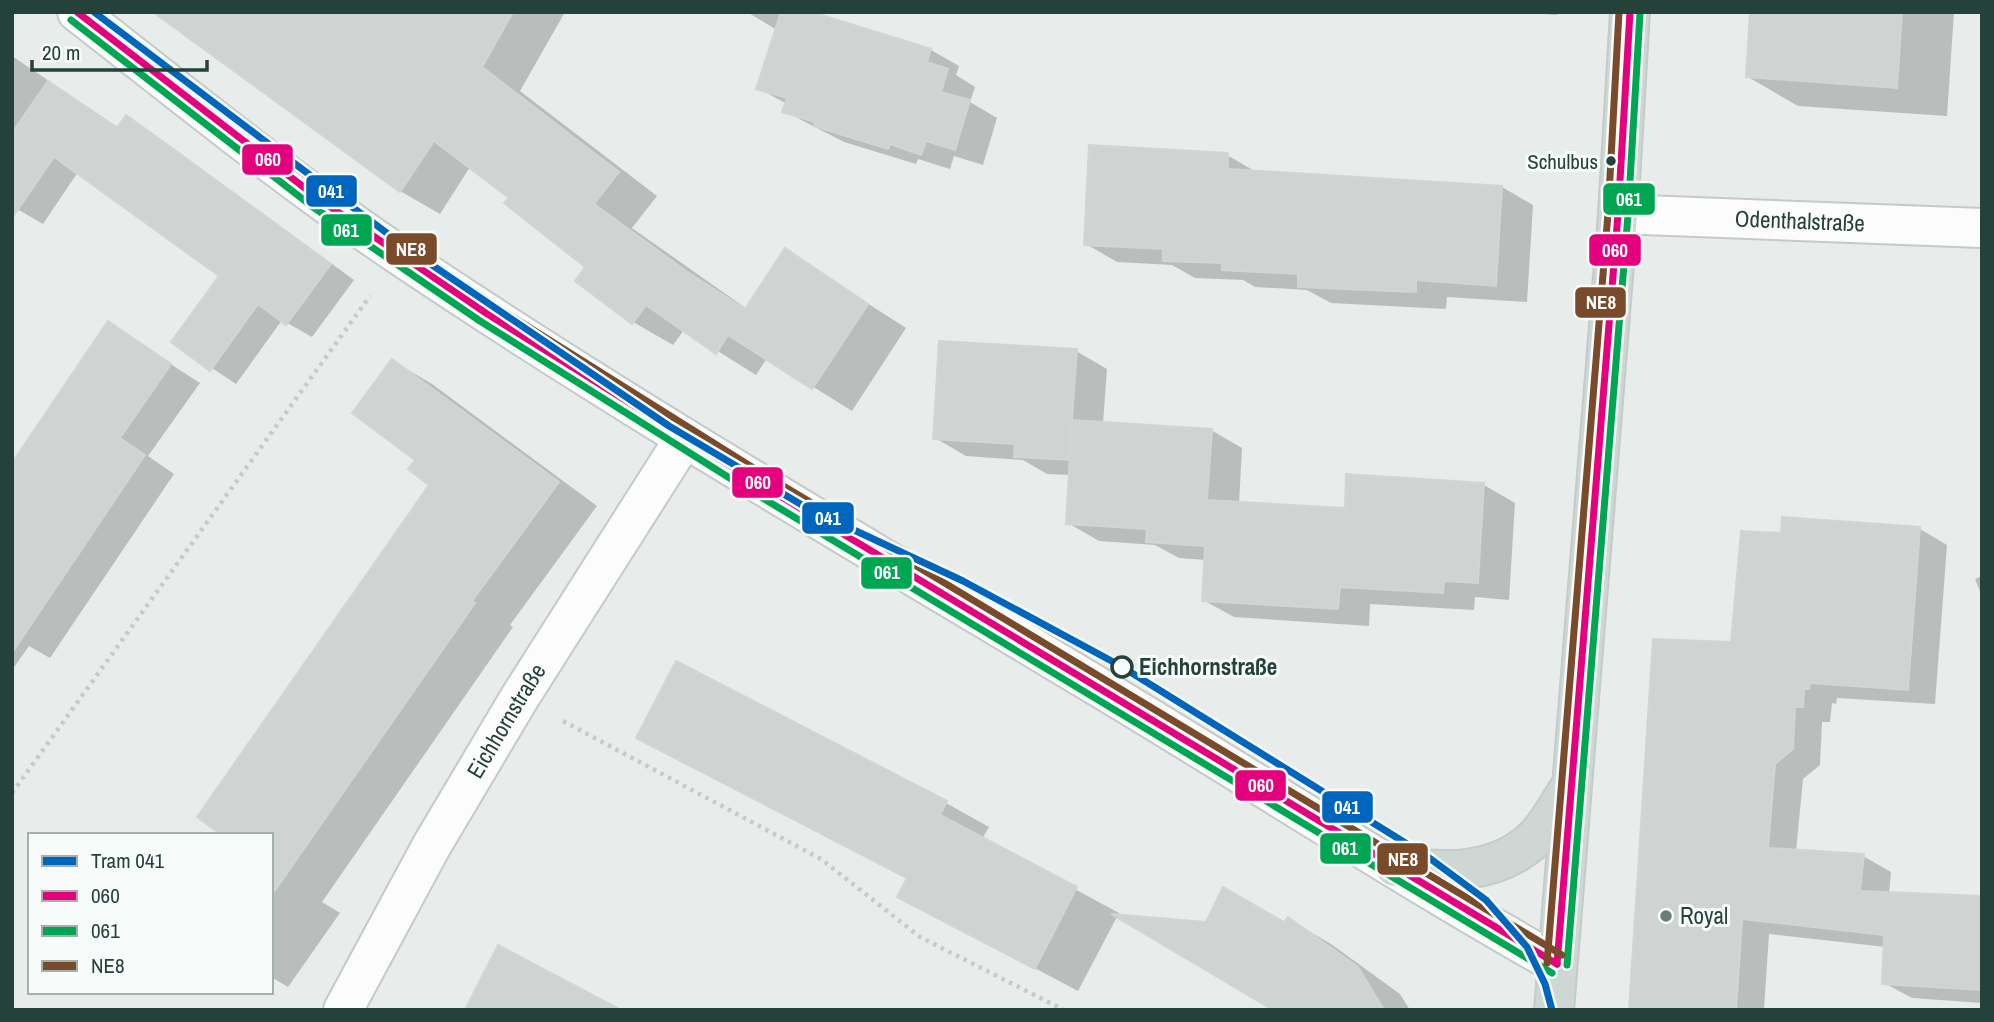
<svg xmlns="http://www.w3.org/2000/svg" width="1994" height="1022" font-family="'Archivo Narrow',sans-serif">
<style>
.shadow{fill:#0003}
.building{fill:#cfd4d2;stroke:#d1d6d4;stroke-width:2}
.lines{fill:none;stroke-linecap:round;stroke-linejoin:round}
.minor-casing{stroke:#c5cac8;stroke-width:42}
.major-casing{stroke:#c3ccc9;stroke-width:42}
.path{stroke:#c3ccca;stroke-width:4.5;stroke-dasharray:3.5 5;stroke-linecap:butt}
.minor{stroke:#fcfcfc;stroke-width:38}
.major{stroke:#cfd7d5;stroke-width:38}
.bus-1-casing{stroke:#f7fbf9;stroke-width:12}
.bus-2-casing{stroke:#f7fbf9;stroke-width:12}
.bus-3-casing{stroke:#f7fbf9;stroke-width:12}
.bus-1{stroke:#e5007d;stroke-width:7}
.bus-2{stroke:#00a651;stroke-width:7}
.bus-3{stroke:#7a4b2a;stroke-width:7}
.tram-1-casing{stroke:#f7fbf9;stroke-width:12}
.tram-1{stroke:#0065bd;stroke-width:7}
.bus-dot{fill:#24423a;stroke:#f7fbf9;stroke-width:2.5}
.stop-dot{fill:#f7fbf9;stroke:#24423a;stroke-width:3.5}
.poi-dot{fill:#697e78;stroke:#f7fbf9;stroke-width:2.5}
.labels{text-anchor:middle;stroke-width:6;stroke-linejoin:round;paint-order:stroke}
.bus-label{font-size:21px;fill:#24423a;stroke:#f7fbf9;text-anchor:end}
.street-label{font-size:23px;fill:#24423a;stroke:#f7fbf9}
.stop-label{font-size:23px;font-weight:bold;fill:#24423a;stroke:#f7fbf9;text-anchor:start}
.poi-label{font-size:23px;fill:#24423a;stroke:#f7fbf9;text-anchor:start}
.line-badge{stroke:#f7fbf9;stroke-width:2.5}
.badge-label{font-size:19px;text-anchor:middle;font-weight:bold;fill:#fff}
</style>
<rect width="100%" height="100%" fill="#e8edeb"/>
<g class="shadow">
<polygon points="155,12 565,12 520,91 657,196 632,228 747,309 785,250 906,328 852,411 767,358 756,375 684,330 673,345 633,322 588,267 511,198 470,167 440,214 400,191"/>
<polygon points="747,12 805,12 931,50 959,66 956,75 975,87 970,102 997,118 983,165 954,156 950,169 918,159 916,164 844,142 784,111 787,104 758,88 777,30"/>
<polygon points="1522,12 1557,12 1557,15"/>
<polygon points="1752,12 1954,12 1947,116 1798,106 1748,77"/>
<polygon points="12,56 119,128 127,117 151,132 354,280 312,337 282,320 236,384 173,342 221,276 78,172 43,224 12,206"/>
<polygon points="1227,155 1258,173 1502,187 1533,205 1527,302 1447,297 1446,309 1331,303 1307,290 1255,287 1243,280 1195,278 1172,265 1117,262 1086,244"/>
<polygon points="108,324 200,383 148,456 174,474 50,658 29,646 12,670 12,467"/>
<polygon points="1076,351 1107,369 1103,424 1211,430 1242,448 1239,504 1346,510 1484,485 1515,503 1509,600 1475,597 1474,610 1370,604 1369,626 1234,617 1203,600 1206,560 1179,558 1155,545 1099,541 1068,523 1071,475 1047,474 1023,460 966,456 935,438"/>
<polygon points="393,361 432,384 597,506 510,625 513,627 322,902 340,913 288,987 271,977 271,835 215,835 431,485 417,460"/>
<polygon points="1920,529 1947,545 1935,704 1837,698 1836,704 1832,703 1830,722 1822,722 1820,765 1803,779 1796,852 1863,856 1891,872 1889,894 1982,898 1982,1003 1912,998 1884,983 1886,947 1769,934 1764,1010 1630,1010 1733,644 1783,535"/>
<polygon points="1982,576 1982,596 1975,579"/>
<polygon points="677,663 946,803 989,827 982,839 1119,913 1078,991 900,897 909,880 638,737"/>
<polygon points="1288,919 1331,944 1400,994 1410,1010 1276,1010 1207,924 1285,924"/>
</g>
<g class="building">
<polygon points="153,12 513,12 482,67 619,172 594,204 686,271 745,309 785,248 868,304 812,389 728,335 716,354 646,305 632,324 575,281 585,267 504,203 509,198 434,141 400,192"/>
<polygon points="781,12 812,12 931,49 927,62 948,69 941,92 970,100 955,150 926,141 921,155 890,144 888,149 814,126 815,122 782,112 787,98 756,89"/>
<polygon points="1750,12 1902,12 1897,88 1746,77"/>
<polygon points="48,81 117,128 126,115 331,264 286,325 258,304 210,371 171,342 219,276 54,157 12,218 12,133"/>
<polygon points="1089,145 1228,153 1228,169 1502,186 1496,286 1416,280 1416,292 1298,287 1298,274 1222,270 1222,263 1163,261 1163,249 1084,245"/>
<polygon points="108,321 171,364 120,438 145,455 12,653 12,463"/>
<polygon points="939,341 1077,349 1069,460 1014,457 1015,444 933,439"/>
<polygon points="392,359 559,482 472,601 475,603 271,896 271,835 222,835 197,817 429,485 408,469 415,460 352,413"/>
<polygon points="1072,420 1212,429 1207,500 1345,508 1346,474 1484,483 1478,583 1444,581 1443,593 1340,587 1338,609 1202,601 1205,546 1146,542 1147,529 1066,524"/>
<polygon points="1782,517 1920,527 1908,690 1810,683 1809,689 1804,689 1803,707 1795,707 1793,749 1775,764 1768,848 1864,854 1860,891 1982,896 1982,990 1882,984 1884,935 1742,919 1736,1010 1629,1010 1653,639 1731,642 1741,531 1781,533"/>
<polygon points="676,661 947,801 940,815 1077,887 1035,969 897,897 907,878 636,738"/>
<polygon points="1223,887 1284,922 1288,917 1358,967 1384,1010 1273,1010 1111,914 1206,922"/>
<polygon points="498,945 621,1010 465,1010"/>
</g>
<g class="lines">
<defs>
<g id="minor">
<path d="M 77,12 C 184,95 290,182 402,257 C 625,407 857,542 1087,680 C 1244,774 1398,874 1557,964"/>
<path id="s1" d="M 1618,214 L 1982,228"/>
<path id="s2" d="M 343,1010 L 432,845 L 520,697 L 684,439"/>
</g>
<g id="major">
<path d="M 1395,867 C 1443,872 1493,876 1532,841 C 1547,828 1558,805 1569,789"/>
<polyline points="1554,1010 1618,214 1630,12"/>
</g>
</defs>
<use href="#minor" class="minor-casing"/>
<use href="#major" class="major-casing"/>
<g class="path">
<polyline points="563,721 821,859 920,937 1064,1010"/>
<polyline points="12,793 370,296"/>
</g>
<use href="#minor" class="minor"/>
<use href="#major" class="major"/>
<defs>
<g id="bus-1">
<polyline points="77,12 319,199 486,313 742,473 1557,964"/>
<polyline points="1557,964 1618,214 1630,12"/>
</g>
<g id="bus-2">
<polyline points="71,20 313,207 480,321 736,482 1552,973"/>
<polyline points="1567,965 1628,215 1640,13"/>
</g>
<g id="bus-3">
<polyline points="94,12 325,190 492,304 747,464 1562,955"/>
<polyline points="1547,963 1608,213 1619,12"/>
</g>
</defs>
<use href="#bus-1" class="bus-1-casing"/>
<use href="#bus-2" class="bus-2-casing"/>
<use href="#bus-3" class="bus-3-casing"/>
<use href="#bus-1" class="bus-1"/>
<use href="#bus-2" class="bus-2"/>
<use href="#bus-3" class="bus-3"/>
<defs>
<polyline id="tram-1" points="94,12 404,246 669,426 807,508 963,581 1119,665 1428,857 1486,900 1527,947 1545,984 1552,1010"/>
</defs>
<use href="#tram-1" class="tram-1-casing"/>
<use href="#tram-1" class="tram-1"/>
</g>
<circle class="bus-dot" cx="1611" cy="161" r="6"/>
<circle class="stop-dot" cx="1122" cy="667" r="10"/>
<circle class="poi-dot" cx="1666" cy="916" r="7"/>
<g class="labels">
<g class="bus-label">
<text x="1598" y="169">Schulbus</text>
</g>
<g class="street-label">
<text dy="8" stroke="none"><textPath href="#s1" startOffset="182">Odenthalstraße</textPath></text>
<text dy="8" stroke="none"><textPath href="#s2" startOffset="332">Eichhornstraße</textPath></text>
</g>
<g class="stop-label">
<text x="1139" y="675">Eichhornstraße</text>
</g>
<g class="poi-label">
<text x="1680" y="924">Royal</text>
</g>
</g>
<g class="line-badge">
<rect x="241" y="143" width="53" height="33" rx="7" fill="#e5007d"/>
<rect x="305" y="174" width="53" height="34" rx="7" fill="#0065bd"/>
<rect x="1602" y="182" width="54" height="34" rx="7" fill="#00a651"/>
<rect x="320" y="213" width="53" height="34" rx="7" fill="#00a651"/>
<rect x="385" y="232" width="53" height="34" rx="7" fill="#7a4b2a"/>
<rect x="1588" y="233" width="54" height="34" rx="7" fill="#e5007d"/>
<rect x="1574" y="286" width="53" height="33" rx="7" fill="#7a4b2a"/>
<rect x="731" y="466" width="53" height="33" rx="7" fill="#e5007d"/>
<rect x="801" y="501" width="54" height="34" rx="7" fill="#0065bd"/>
<rect x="860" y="556" width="53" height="34" rx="7" fill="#00a651"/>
<rect x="1234" y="769" width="53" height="33" rx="7" fill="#e5007d"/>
<rect x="1321" y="790" width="53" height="34" rx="7" fill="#0065bd"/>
<rect x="1319" y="832" width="53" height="33" rx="7" fill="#00a651"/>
<rect x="1376" y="842" width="53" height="34" rx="7" fill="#7a4b2a"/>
</g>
<g class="badge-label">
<text x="268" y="166">060</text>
<text x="331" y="198">041</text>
<text x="1629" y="206">061</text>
<text x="346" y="237">061</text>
<text x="411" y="256">NE8</text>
<text x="1615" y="257">060</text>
<text x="1601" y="309">NE8</text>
<text x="758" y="489">060</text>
<text x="828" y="525">041</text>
<text x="887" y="579">061</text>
<text x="1261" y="792">060</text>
<text x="1347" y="814">041</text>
<text x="1345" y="855">061</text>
<text x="1403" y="866">NE8</text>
</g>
<rect width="1994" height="1022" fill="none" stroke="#24423a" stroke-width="28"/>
<rect x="28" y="833" width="245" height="161" fill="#f7fbf9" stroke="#a3b1ad" stroke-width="2"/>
<rect x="42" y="856" width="35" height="10" fill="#0065bd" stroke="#a3b1ad" stroke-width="2"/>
<text x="91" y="868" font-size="21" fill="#24423a">Tram 041</text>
<rect x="42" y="891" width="35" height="10" fill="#e5007d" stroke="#a3b1ad" stroke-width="2"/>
<text x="91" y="903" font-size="21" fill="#24423a">060</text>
<rect x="42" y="926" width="35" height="10" fill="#00a651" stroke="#a3b1ad" stroke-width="2"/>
<text x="91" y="938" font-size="21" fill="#24423a">061</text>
<rect x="42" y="961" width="35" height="10" fill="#7a4b2a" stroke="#a3b1ad" stroke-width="2"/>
<text x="91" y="973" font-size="21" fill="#24423a">NE8</text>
<path d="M32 60v10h175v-10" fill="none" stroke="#24423a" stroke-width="3.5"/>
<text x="42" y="60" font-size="21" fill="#24423a" stroke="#f7fbf9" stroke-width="5" paint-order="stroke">20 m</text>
</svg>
